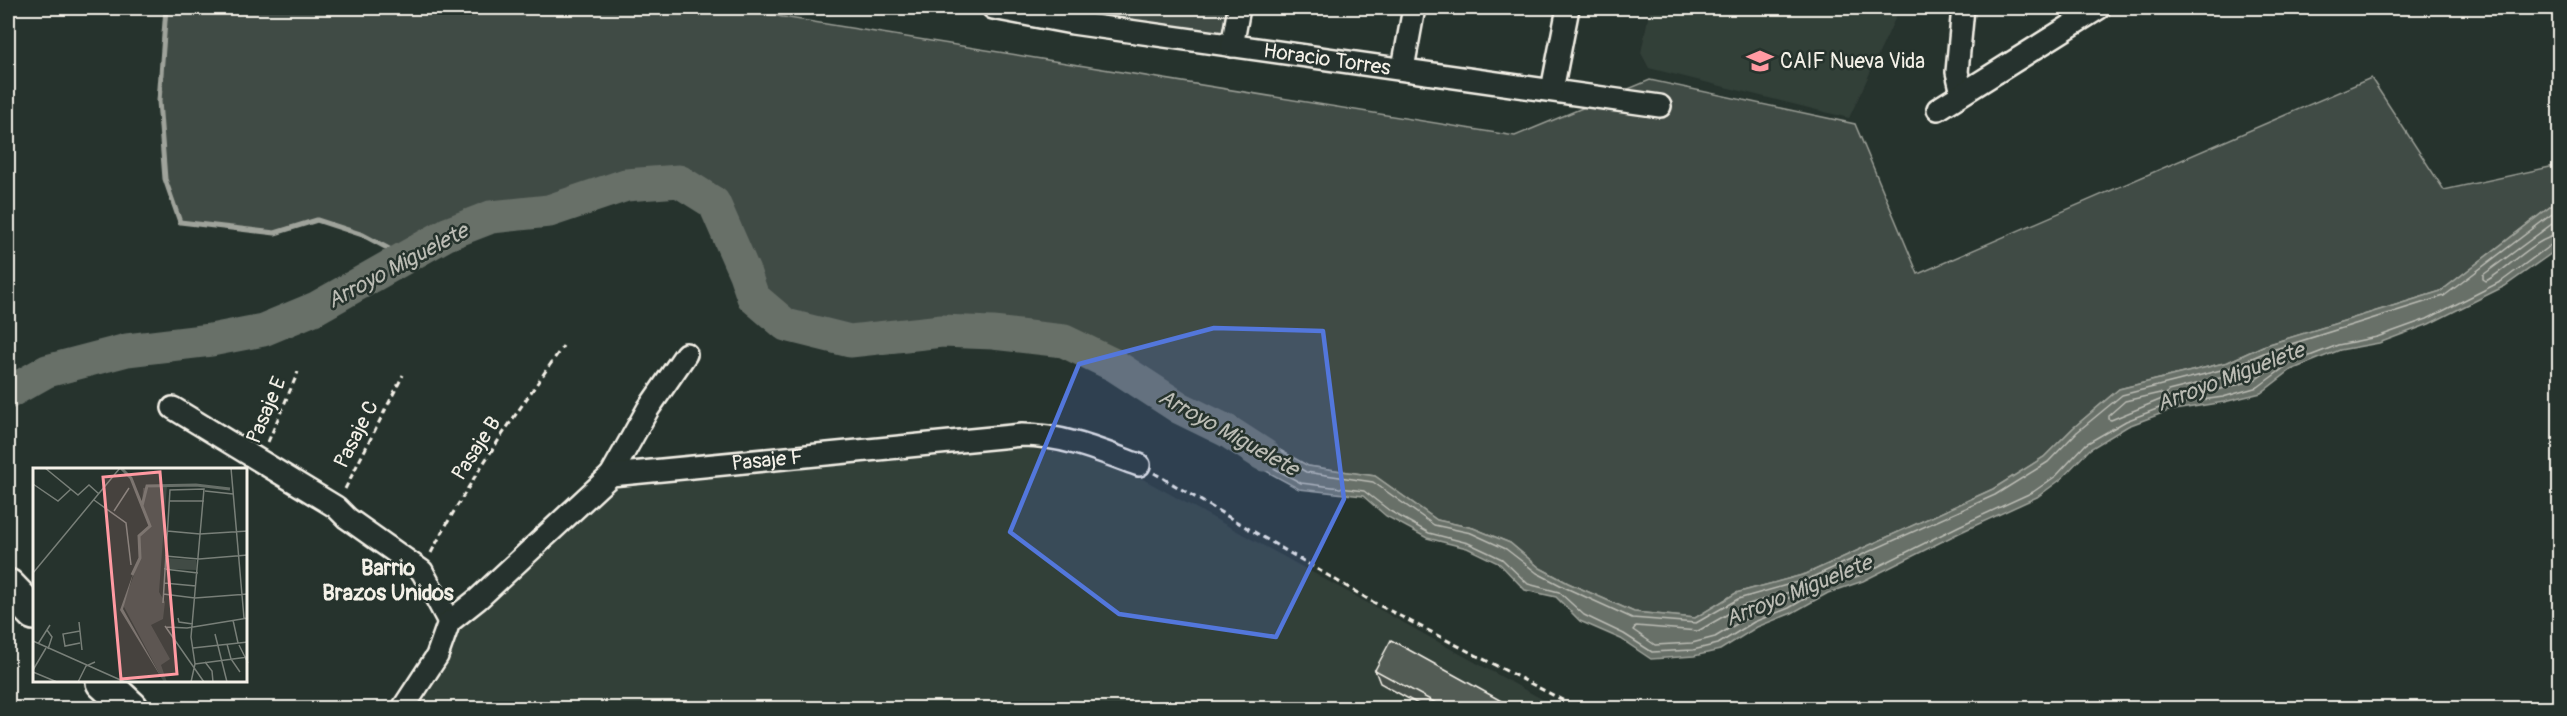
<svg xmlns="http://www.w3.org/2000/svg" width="2567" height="716" font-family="Pangolin,sans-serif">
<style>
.built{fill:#333f39}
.green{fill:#414b45;stroke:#9a9e96;stroke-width:1.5}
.water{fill:#676f68;stroke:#9fa39b;stroke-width:1.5}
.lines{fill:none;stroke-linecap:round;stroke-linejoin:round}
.shore{stroke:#bcbdb5;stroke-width:1.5}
.stream{stroke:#9fa39b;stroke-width:5}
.river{stroke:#676f68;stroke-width:33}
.street-casing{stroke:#f4f1e8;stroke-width:26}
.primary-casing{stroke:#f4f1e8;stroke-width:38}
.path{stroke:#f4f1e8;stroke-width:3;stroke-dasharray:6 4.5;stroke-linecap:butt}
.street{stroke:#26332d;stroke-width:21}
.primary{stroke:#26332d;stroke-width:33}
.wall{fill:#474f49;stroke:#f4f1e8;stroke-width:1.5}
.building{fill:#525c55;stroke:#f4f1e8;stroke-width:1.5}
.marked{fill:#5377dc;fill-opacity:0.2;stroke:#5377dc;stroke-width:4.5;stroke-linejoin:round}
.labels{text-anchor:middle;stroke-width:5;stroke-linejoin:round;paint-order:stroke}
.street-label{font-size:21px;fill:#f4f1e8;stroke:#26332d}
.poi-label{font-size:21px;fill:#f4f1e8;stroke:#26332d;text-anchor:start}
.water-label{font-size:22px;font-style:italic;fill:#bcbdb5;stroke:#26332d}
.neighbourhood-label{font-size:22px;font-weight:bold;fill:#f4f1e8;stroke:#26332d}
.inset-river{fill:none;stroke:#676f68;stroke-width:3}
.inset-road{fill:none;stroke:#787f78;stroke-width:1.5}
.view{fill:#ff9aa2;fill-opacity:0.15;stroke:#ff9aa2;stroke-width:3}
.inset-edge{fill:none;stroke:#f4f1e8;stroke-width:3}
</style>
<rect width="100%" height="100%" fill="#26332d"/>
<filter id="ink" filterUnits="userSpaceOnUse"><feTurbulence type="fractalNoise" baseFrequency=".0167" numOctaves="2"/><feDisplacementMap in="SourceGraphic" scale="12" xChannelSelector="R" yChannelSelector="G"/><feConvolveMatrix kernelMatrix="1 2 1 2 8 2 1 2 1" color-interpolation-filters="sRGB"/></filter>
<g filter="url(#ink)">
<g class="built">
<polygon points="1650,8 1900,8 1849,118 1649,68 1641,53"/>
<polygon points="1022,448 1071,454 1121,467 1558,708 407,708 471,612 616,479"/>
</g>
<g class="green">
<polygon points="166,8 728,8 1515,136 1650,80 1855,124 1918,274 2371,78 2444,190 2559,165 2559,200 2441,291 2263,346 2228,362 2119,389 2073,428 2044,457 1993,489 1806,574 1736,593 1695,618 1634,612 1568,583 1540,568 1510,543 1473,528 1437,520 1375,476 1308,466 1255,436 1227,431 1181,408 1114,365 1064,341 993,333 942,331 850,341 786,325 753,297 745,274 714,203 679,181 626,185 549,211 491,217 447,234 406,258 363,235 317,220 275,233 180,222 165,179 159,101"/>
<polygon points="1090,8 1232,8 1228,35 1088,15"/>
</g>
<polygon class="water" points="2559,200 2559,248 2505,286 2429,324 2379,343 2340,350 2291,370 2261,393 2224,402 2168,411 2128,426 2090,449 2060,480 2037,497 1961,532 1863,581 1828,593 1792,613 1757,627 1720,650 1694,656 1651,659 1621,639 1580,621 1556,597 1525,590 1500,564 1467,548 1427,538 1386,516 1363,496 1299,489 1257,466 1227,431 1255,436 1308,466 1375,476 1437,520 1473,528 1510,543 1540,568 1568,583 1634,612 1695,618 1736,593 1806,574 1993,489 2044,457 2073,428 2119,389 2228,362 2263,346 2441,291"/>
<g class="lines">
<g class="shore">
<polyline points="2560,208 2444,296 2266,352 2229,368 2122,395 2077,432 2048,462 1995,495 1808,579 1738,599 1696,623 1632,618 1566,588 1537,573 1506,549 1471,533 1434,525 1373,482 1306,472 1253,441 1249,441 1247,444 1261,461 1301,483 1364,491 1390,511 1429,533 1468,543 1502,559 1528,584 1559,592 1584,615 1624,634 1652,652 1693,650 1718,644 1754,622 1789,608 1825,587 1861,575 1959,526 2033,492 2056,476 2086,444 2126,421 2167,405 2223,397 2258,387 2289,364 2338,345 2377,337 2427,319 2502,281 2552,244 2560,242"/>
<path d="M 2560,218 L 2483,275 L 2483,279 L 2486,281 C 2507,270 2537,236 2560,235"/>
<polygon points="2278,356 2281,357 2281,361 2255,380 2221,389 2169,397 2166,395 2168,391 2232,375"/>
<polygon points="2160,393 2163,395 2162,399 2111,420 2108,419 2108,416 2125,401"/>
<polygon points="1790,592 1793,596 1750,616 1715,637 1692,643 1655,645 1633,630 1636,626 1698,631 1742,606"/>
</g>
<polyline class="stream" points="166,8 159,101 165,179 180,222 275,233 317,220 363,235 406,258"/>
<polyline class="river" points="8,393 47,371 127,350 211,340 263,330 316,308 447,234 491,217 549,211 626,185 679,181 714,203 745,274 753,297 786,325 850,341 942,331 993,333 1064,341 1114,365 1180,408 1227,431 1264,455"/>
<defs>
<g id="street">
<path id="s1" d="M 993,8 L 1072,23 L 1660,106"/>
<polyline points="1232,46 1239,8"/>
<polyline points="1403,68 1414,8"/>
<polyline points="1552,90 1568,8"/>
<polyline points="1962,93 1957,72 1963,8"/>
<polyline points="1938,109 2099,8"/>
<polyline points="173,408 336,507 347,518 422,571 449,622"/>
<polyline points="611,475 648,409 686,354"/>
<path id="s2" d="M 449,622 L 478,599 L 611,475 L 1022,435 C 1063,435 1101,451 1139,465"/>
<polyline points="403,708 437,656 449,622"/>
</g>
<g id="primary">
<polyline points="8,586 34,613"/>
<polyline points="103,682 131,708"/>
</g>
</defs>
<use href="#street" class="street-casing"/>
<use href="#primary" class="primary-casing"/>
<g class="path">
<polyline points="268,442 298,372"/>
<polyline points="1154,473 1373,602 1578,708"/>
<polyline points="345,489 403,375"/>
<path d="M 431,553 C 469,480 516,414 563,346"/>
</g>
<use href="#street" class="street"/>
<use href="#primary" class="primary"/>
</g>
<polygon class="wall" points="1375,670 1514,708 1425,708 1380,683"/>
<polygon class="building" points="1391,640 1514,708 1445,708 1375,670"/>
</g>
<path class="marked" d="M 1214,328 L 1323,331 L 1344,499 L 1276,637 L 1119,614 L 1010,532 L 1079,364 Z"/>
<defs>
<symbol id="school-bare" viewBox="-9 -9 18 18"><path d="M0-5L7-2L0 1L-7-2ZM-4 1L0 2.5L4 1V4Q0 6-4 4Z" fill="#ff9aa2" stroke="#26332d" stroke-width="2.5" paint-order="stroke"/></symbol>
</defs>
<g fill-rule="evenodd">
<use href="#school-bare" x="1741" y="42" width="38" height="38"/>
</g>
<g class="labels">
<g class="street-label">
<text dy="7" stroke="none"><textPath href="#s1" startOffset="338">Horacio Torres</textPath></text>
<text transform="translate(266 410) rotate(-67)" y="7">Pasaje E</text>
<text transform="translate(356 434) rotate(-63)" y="7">Pasaje C</text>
<text transform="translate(476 448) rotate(-57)" y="7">Pasaje B</text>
<text dy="7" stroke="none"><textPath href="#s2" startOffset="376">Pasaje F</textPath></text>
</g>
<g class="poi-label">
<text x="1780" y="68">CAIF Nueva Vida</text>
</g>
<g class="water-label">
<text transform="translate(397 265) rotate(-28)" y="8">Arroyo Miguelete</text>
<text transform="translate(2230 376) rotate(-21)" y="8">Arroyo Miguelete</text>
<text transform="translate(1229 432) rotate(29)" y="8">Arroyo Miguelete</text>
<text transform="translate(1798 590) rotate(-22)" y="8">Arroyo Miguelete</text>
</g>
<g class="neighbourhood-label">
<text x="388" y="575">Barrio<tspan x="388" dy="25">Brazos Unidos</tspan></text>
</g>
</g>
<g transform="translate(33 468)">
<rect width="214" height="214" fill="#26332d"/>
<path d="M 134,17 L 126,124 L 132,134 L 130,151 L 118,157 L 137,191 L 128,197 L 134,214 L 131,214 L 90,137 L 107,90 L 106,68 L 117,58 L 109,38 L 110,20 ZM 132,90 L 163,92 L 163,102 L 132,101 Z" fill="#414b45"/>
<path d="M 101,103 L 90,141 L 131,214 L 87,142 Z" fill="#676f68"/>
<path class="inset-river" d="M 88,0 L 98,10 L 117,58 L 106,68 L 107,90 L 99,107M 109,38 L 114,18 L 163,17 L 197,21"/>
<path class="inset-road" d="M 12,0 L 45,27 L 56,17 L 66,26M 198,0 L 211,150M 0,16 L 25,33 L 38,21M 172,23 L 200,26M 61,32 L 93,55 L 98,97M 136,33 L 171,33M 81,43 L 96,20M 134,63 L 167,66 L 215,63M 132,88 L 166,91 L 215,87M 131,101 L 165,105M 0,105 L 87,0M 131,115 L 163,118M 130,126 L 162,130 L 215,126M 130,135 L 137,22 L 171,21 L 158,169 L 162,196 L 158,214M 145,150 L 146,154 L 160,156M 200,152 L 205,175M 46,154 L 49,182M 132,158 L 171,214M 133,159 L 154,160 L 215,150M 14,162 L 19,169 L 15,181M 47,163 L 30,166 L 32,178 L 47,175M 182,166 L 194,214M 0,173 L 92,214M 5,176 L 17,157M 194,176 L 198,191 L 207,204M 206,177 L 215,195M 160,180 L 215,174M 172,194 L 179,203 L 180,214M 162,196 L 215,189M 0,202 L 13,180M 0,204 L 24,214M 45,214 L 53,198 L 62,194"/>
<path class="view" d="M 127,4 L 144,206 L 88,211 L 70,9 Z"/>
<rect width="214" height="214" class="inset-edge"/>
</g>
<rect width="2567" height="716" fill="none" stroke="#26332d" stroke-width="30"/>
<rect x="15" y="15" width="2537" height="686" fill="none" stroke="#f4f1e8" stroke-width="2" filter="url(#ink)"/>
</svg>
